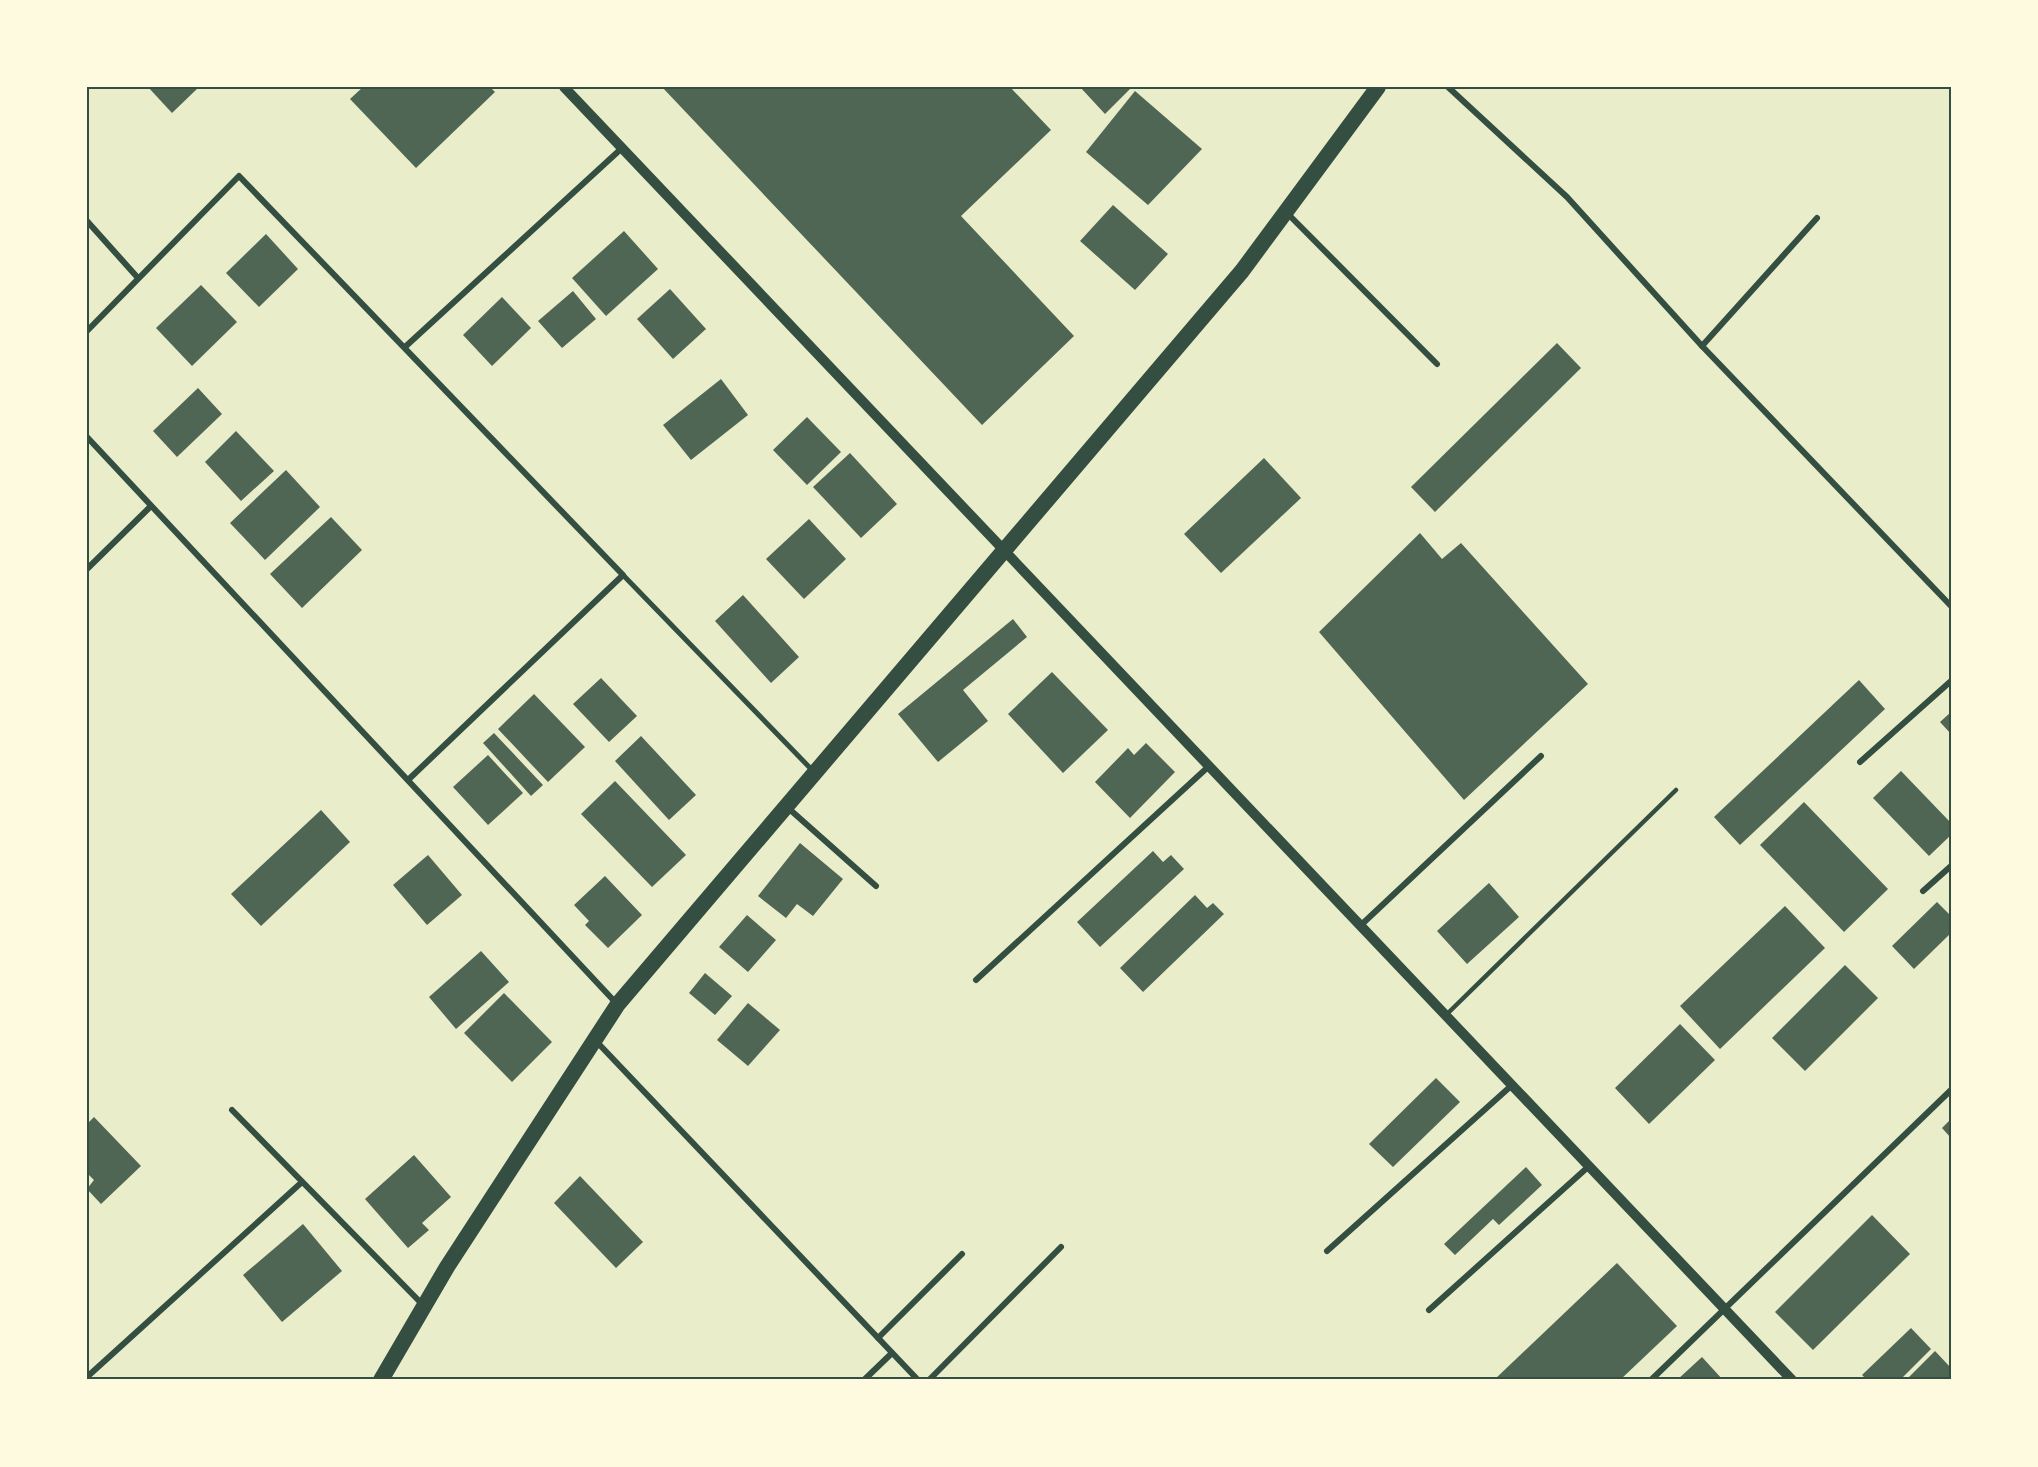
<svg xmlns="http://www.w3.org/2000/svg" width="2038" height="1467" font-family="'Nunito Sans',sans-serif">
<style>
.building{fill:#4f6655}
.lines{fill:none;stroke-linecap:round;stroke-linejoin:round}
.service{stroke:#344e41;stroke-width:4.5}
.pedestrian{stroke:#344e41;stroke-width:5}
.minor{stroke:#344e41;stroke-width:6}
.tertiary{stroke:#344e41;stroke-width:10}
.trunk{stroke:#344e41;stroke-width:16}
.neatline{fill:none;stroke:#344e41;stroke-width:2}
</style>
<rect width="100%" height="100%" fill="#e9edc9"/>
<g class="building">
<polygon points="148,87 199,87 172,113"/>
<polygon points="363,87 490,87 495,92 416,168 350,99"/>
<polygon points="662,87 1010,87 1051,130 961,216 1074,336 982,425"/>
<polygon points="1080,87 1132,87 1105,114"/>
<polygon points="1135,91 1202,149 1148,205 1086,152"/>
<polygon points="1113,205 1168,254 1135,290 1080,241"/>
<polygon points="624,231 658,269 606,316 572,278"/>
<polygon points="266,234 298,269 259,307 226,273"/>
<polygon points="201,285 237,322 192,366 156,328"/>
<polygon points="670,289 706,329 673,359 637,319"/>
<polygon points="573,291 596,319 562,348 538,321"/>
<polygon points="502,297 531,328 492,366 463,335"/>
<polygon points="1557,343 1581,368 1435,512 1411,487"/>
<polygon points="721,379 748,415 691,460 663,425"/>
<polygon points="198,388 222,414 177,457 153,431"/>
<polygon points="807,417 841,452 807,485 773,450"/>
<polygon points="236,431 274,471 241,501 205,462"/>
<polygon points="850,453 897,504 861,538 813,487"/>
<polygon points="1264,458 1301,498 1221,573 1184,534"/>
<polygon points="286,470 320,507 265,560 230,523"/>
<polygon points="331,517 362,550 302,608 270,574"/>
<polygon points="809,519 846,559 804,599 766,559"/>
<polygon points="1420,533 1442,559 1461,543 1588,684 1464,800 1319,632"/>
<polygon points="743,595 799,657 771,683 715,621"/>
<polygon points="1013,619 1027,637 963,690 988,721 938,762 898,714"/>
<polygon points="1052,672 1108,730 1063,773 1008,714"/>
<polygon points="601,678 637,716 609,742 573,704"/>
<polygon points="1859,680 1885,709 1740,845 1714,817"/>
<polygon points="534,694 585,747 548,782 498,729"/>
<polygon points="1951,712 1951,734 1940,722"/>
<polygon points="494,733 543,785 531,796 483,743"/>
<polygon points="641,736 696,795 669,820 615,761"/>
<polygon points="1146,743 1175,772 1130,818 1095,782 1128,748 1134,755"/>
<polygon points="488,755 523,793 488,825 453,787"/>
<polygon points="1901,771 1951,823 1951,835 1929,856 1873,798"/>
<polygon points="615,781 686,855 652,887 581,814"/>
<polygon points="1804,802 1888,889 1844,932 1760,845"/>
<polygon points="321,810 350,842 261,926 231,894"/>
<polygon points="800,843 843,879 813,916 797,904 786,918 758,896"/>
<polygon points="1153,851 1163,862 1171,855 1184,869 1100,947 1077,922"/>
<polygon points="428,855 462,895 427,925 393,885"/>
<polygon points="605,876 642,915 608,948 585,925 589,921 574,905"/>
<polygon points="1489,883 1519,917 1467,964 1437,931"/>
<polygon points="1195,895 1207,908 1213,903 1224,914 1143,992 1120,968"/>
<polygon points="1937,902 1951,916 1951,933 1914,969 1892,946"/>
<polygon points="1785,906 1825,948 1720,1049 1680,1006"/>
<polygon points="747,915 776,940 748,972 719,947"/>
<polygon points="481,951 509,982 456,1029 429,997"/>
<polygon points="1845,965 1878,998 1805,1071 1772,1038"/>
<polygon points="705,973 732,996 715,1015 689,993"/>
<polygon points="504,993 552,1042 512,1082 464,1033"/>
<polygon points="748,1003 780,1030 748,1066 717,1040"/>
<polygon points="1680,1024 1715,1060 1649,1124 1615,1088"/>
<polygon points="1436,1078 1460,1102 1393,1167 1369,1144"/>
<polygon points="94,1117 141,1166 101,1204 87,1189 94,1180 87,1173 87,1124"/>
<polygon points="1951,1119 1951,1138 1942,1128"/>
<polygon points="414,1155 451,1197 422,1223 429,1230 408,1248 365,1199"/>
<polygon points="1526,1167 1542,1185 1499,1225 1493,1219 1455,1255 1444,1244"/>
<polygon points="580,1176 643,1242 616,1268 554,1203"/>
<polygon points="1872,1215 1910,1254 1813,1350 1775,1312"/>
<polygon points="303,1224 342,1271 282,1322 243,1275"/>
<polygon points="1617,1263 1677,1326 1620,1380 1494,1380"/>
<polygon points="1911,1328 1931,1349 1900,1380 1867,1380 1862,1375"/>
<polygon points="1935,1351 1951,1368 1951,1377 1948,1380 1906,1380"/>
<polygon points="1702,1357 1723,1380 1677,1380"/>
</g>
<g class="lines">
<polyline class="service" points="1446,1015 1676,790"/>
<polyline class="pedestrian" points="623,575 814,772"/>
<g class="minor">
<polyline points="1448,87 1567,197 1702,346 1951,606"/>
<polyline points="1287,213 1437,364"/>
<polyline points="87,221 138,278"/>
<polyline points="87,331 239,176 623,575 408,780"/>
<polyline points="1702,346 1817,218"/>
<polyline points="405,347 622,148"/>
<polyline points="87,437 617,1004"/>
<polyline points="87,569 151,506"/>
<polyline points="1860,762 1951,681"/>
<polyline points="787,807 876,886"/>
<polyline points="1923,891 1951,866"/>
<polyline points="1360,926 1541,756"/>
<polyline points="976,980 1208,767"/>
<polyline points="596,1041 918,1380"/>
<polyline points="232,1110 424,1306"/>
<polyline points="1327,1251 1511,1086"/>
<polyline points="1429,1310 1588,1167"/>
<polyline points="878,1338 962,1254"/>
<polyline points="87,1377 302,1182"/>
<polyline points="864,1380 892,1353"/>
<polyline points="929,1380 1061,1247"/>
<polyline points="1651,1380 1951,1090"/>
</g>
<polyline class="tertiary" points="564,87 1792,1380"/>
<polyline class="trunk" points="381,1380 447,1267 618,1004 1242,271 1378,87"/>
</g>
<rect width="2038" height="1467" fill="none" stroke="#fefae0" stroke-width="177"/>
<rect x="88" y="88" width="1862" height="1290" class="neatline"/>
</svg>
